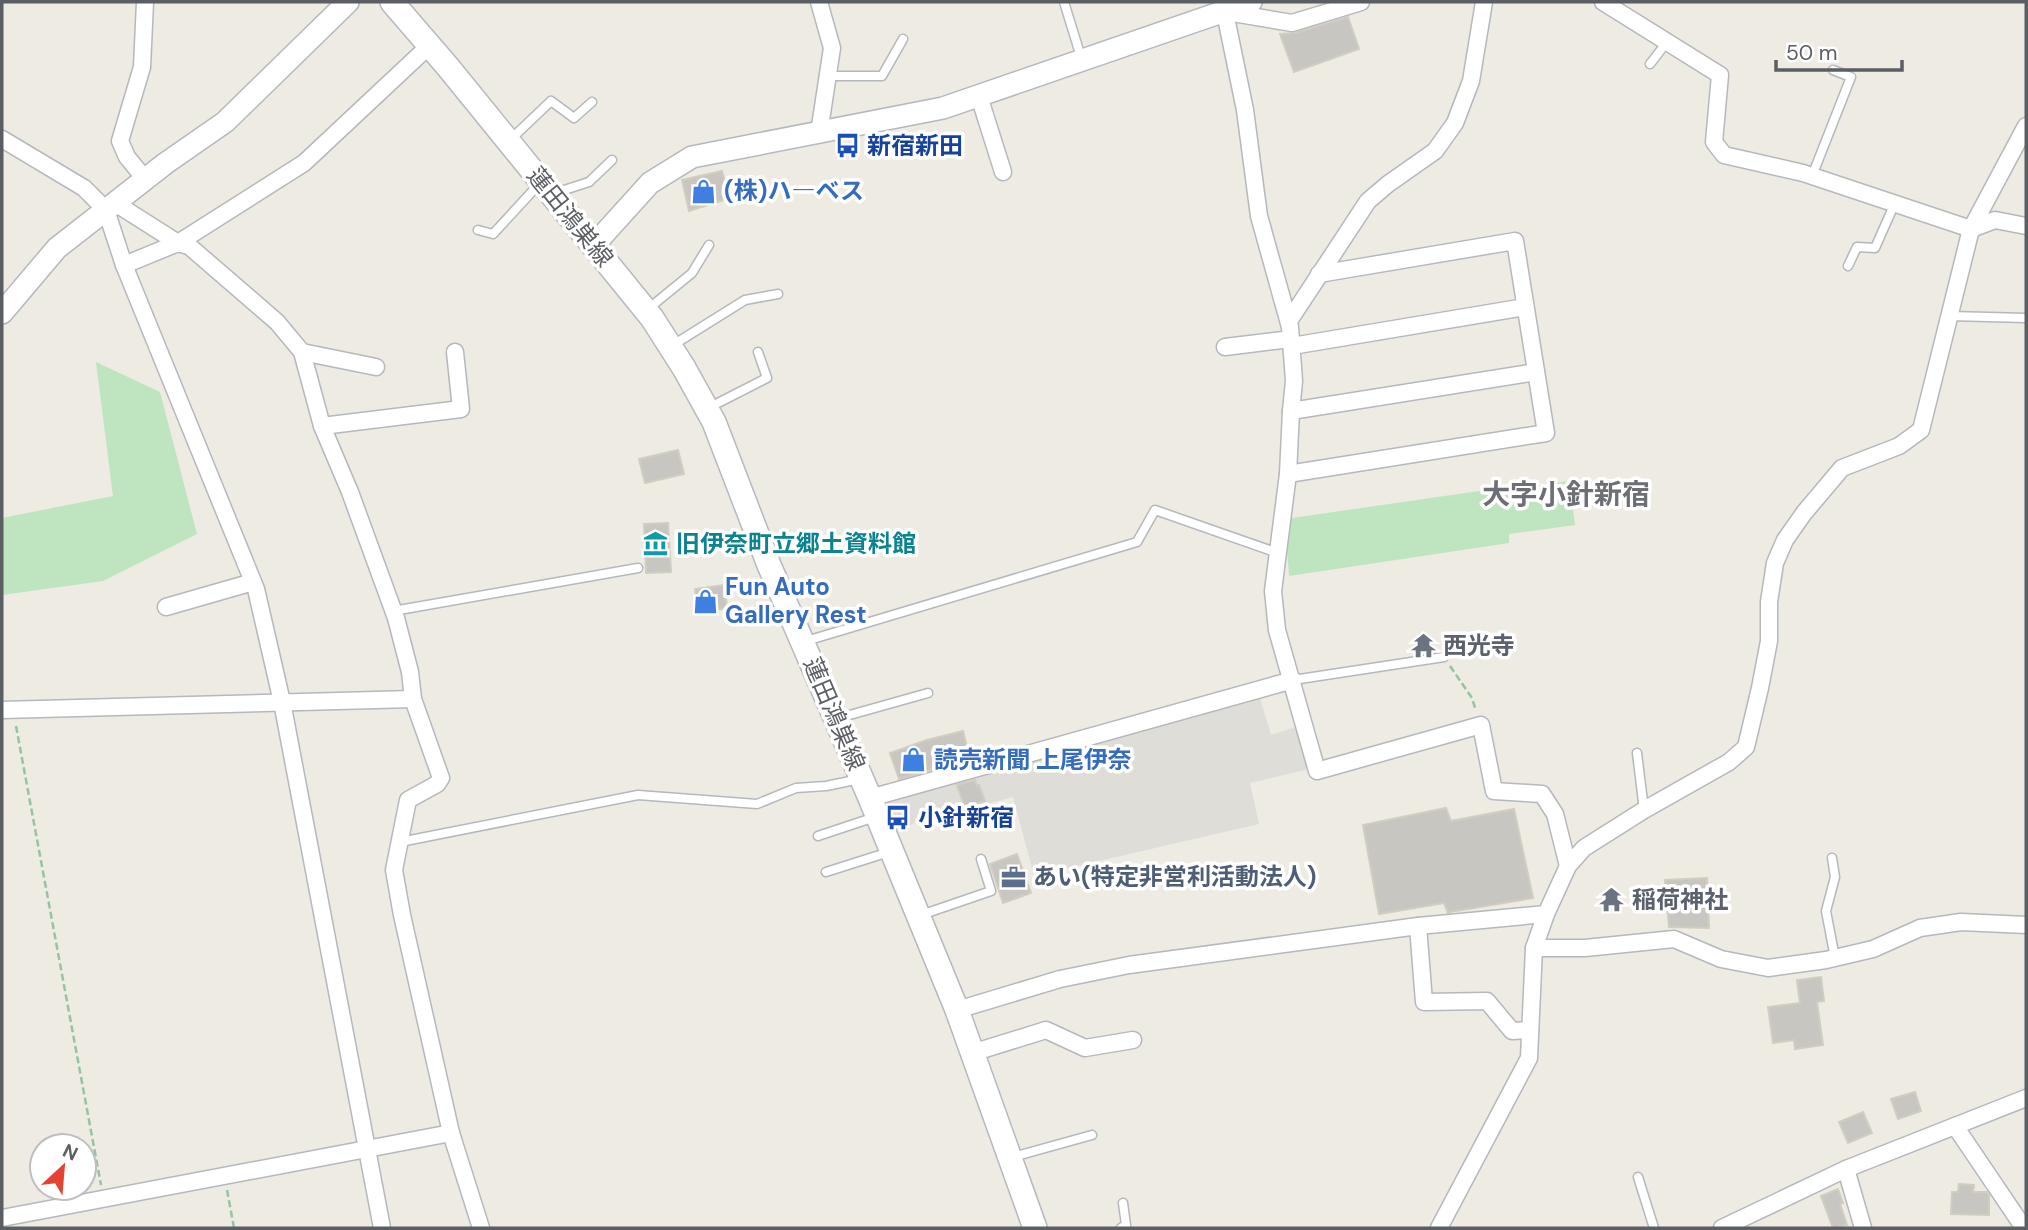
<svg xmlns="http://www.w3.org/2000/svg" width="2028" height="1230" font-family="'DM Sans','Noto Sans JP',sans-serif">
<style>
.industrial{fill:#dfddd7}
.green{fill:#bfe4c0}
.building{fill:#c8c6c0;stroke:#d2cdc1;stroke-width:2}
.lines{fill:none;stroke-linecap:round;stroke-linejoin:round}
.service-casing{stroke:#b5b8bc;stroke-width:11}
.minor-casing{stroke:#b5b8bc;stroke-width:19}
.tertiary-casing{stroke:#b5b8bc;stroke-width:24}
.secondary-casing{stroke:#b6b9be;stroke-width:26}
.path{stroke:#97c3a5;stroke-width:2.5;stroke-dasharray:7 3.5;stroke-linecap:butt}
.service{stroke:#fff;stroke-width:8}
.minor{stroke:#fff;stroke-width:16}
.tertiary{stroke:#fff;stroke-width:21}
.secondary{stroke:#fff;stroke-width:23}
.labels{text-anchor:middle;stroke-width:7;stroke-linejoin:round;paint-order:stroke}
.transit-label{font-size:24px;font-weight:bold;fill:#164399;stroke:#fff;text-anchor:start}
.shop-label{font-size:24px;font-weight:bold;fill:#366cbe;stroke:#fff;text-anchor:start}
.street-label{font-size:24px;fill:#5b5e63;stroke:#fff}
.culture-label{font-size:24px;font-weight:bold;fill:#0d838f;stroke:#fff;text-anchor:start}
.worship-label{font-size:24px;font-weight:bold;fill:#5b616d;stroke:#fff;text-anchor:start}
.service-label{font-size:24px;font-weight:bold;fill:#4e5e75;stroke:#fff;text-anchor:start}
.quarter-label{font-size:28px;font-weight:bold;fill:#6c7075;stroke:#fff}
</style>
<rect width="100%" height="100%" fill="#edebe2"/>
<polygon class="industrial" points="1260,698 1271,735 1299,726 1309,769 1250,783 1259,824 1034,876 1013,797 894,829 887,802 890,795 956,776"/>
<g class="green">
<polygon points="96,362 160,392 197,534 103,581 2,595 2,518 113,496"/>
<polygon points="1569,481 1575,525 1509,534 1509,543 1289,576 1285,519 1500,488 1501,491"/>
</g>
<g class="building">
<polygon points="1348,17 1359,49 1294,72 1280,34 1295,33"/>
<polygon points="722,171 730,198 689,211 682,180"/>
<polygon points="678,450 684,474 645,483 639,459"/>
<polygon points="668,523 671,572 646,573 644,524"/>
<polygon points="725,585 727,608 698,613 695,589"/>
<polygon points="963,731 970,759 899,779 890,753 927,740"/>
<polygon points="975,780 977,786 979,785 985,801 965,808 957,785"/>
<polygon points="1446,808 1451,821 1514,809 1533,898 1450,912 1448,913 1444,903 1379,914 1363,825"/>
<polygon points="1017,854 1031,893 1003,903 990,864"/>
<polygon points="1707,878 1709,928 1669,927 1665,880"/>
<polygon points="1821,977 1824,1001 1817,1002 1823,1045 1795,1049 1794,1040 1773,1043 1768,1007 1800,1003 1797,980"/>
<polygon points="1915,1092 1921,1111 1898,1119 1891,1099"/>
<polygon points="1863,1112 1872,1133 1848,1143 1839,1122"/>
<polygon points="1959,1184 1974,1185 1973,1192 1987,1192 1989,1195 1989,1215 1951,1214 1952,1192 1958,1192"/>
<polygon points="1838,1189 1843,1203 1840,1204 1847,1225 1833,1228 1821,1196"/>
</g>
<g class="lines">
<defs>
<g id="service">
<polyline points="1064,2 1081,57"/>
<polyline points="1650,64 1667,42"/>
<polyline points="828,76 882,76 903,39"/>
<polyline points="511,139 551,101 574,118 592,102"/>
<polyline points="1812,176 1851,77 1833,70"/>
<polyline points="555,193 589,182 612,160"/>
<polyline points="478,230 493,234 540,183"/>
<polyline points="1848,266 1857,247 1875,248 1895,203"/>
<polyline points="648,309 692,273 709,245"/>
<polyline points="1950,316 2026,318"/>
<polyline points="673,345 745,300 778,294"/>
<polyline points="710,407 767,378 758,352"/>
<polyline points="393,611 638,568"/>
<polyline points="806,641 1137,542 1155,510 1278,553"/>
<polyline points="1293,680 1444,657"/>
<polyline points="839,718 928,693"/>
<polyline points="1637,753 1644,810"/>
<polyline points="818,836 875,817"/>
<polyline points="400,842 638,795 757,804 796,788 826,786 860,779"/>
<polyline points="1832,858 1835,877 1826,911 1835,958"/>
<polyline points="826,872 889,852"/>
<polyline points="921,915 991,891 981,859"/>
<polyline points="1013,1157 1092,1135"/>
<polyline points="1638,1177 1654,1228"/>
<polyline points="1121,1228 1126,1225 1123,1203"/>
</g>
<g id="minor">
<polyline points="819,2 832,48 819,133"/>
<polyline points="1603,2 1720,75 1714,142 1724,155 1803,173 1971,229 1995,220 2026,226"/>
<polyline points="1223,3 1245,110 1259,216 1290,327 1294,381 1291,411 1288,474 1273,591 1277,630 1317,771 1481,725 1494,791 1542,794 1555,814 1568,866"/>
<polyline points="1227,12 1292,23 1361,2"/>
<polyline points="979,96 1003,172"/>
<polyline points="2,139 84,188 106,210 124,265 256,589 282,702 382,1228"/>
<polyline points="145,179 127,157 120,141 142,67 145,2"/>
<polyline points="115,203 178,243 304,163 430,45"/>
<polyline points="124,265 178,243 189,246 277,322 302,352 322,426 350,492 396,618 410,672 413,699 441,778 437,784 408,800 394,870 402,915 451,1133 481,1228"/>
<polyline points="1289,321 1368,201 1388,184 1435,151 1455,123 1471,81 1484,2"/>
<polyline points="1292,346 1525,307"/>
<polyline points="1225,347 1291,339"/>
<polyline points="302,352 376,367"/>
<polyline points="1291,411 1536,372"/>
<polyline points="322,426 461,409 455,352"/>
<polyline points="1288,474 1546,433 1515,241 1319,274"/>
<polyline points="166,607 253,582"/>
<polyline points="2,710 413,699"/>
<polyline points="870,798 1293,680"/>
<polyline points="1418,926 1424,1002 1487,1001 1512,1031 1530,1030"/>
<polyline points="1534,948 1585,948 1674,939 1721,959 1768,968 1826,960 1873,949 1920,928 1961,922 2026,925"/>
<polyline points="957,1010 1060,979 1129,965 1418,926 1546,914"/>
<polyline points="972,1053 1046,1030 1085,1048 1133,1040"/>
<polyline points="1955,1126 2024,1228"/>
<polyline points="1846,1169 1863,1228"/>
<polyline points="2,1218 451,1133"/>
<polyline points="1439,1228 1529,1058 1534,948 1546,914 1568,866 1584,848 1644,810 1729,762 1746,747 1760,688 1769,641 1769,602 1775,563 1785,540 1804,513 1842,468 1899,446 1921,430 1971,229 2026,126"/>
<polyline points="1722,1228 1846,1169 2026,1098"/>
</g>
<g id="tertiary">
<polyline points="594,245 650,183 692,157 943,108 1251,2"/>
<polyline points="2,313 57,248 166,163 225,122 348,2"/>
</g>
<polyline id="secondary" points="392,2 448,67 652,318 684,368 714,422 769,565 870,798 957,1010 1035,1228"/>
</defs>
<use href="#service" class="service-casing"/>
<use href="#minor" class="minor-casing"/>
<use href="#tertiary" class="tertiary-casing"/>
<use href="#secondary" class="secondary-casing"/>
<g class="path">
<polyline points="1450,666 1472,698 1476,711"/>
<polyline points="16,726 101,1185"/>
<polyline points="227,1190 234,1228"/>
</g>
<use href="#service" class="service"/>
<use href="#minor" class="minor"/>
<use href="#tertiary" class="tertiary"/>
<use href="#secondary" class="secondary"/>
</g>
<defs>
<symbol id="bus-bare" viewBox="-9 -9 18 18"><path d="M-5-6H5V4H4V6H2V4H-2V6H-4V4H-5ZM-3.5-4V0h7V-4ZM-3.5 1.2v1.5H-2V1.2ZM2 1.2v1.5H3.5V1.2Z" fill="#1a4fb4" stroke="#fff" stroke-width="2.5" paint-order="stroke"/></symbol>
<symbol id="shop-bare" viewBox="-9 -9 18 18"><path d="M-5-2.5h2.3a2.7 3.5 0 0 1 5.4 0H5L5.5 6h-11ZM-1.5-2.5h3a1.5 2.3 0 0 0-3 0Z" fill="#3f7fe0" stroke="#fff" stroke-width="2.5" paint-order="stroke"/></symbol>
<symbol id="museum-bare" viewBox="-9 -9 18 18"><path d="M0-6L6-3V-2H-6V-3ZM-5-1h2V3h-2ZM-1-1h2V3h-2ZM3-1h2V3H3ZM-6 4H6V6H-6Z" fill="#0f9aa8" stroke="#fff" stroke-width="2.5" paint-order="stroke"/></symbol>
<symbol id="temple-bare" viewBox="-9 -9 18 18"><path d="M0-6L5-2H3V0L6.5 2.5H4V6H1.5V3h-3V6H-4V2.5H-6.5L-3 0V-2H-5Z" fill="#6b7280" stroke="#fff" stroke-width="2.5" paint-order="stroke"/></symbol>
<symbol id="office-bare" viewBox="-9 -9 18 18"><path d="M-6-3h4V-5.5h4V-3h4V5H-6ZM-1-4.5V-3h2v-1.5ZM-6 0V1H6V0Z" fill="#5c6f8a" stroke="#fff" stroke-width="2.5" paint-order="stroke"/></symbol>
</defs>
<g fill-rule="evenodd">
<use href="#bus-bare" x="830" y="128" width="35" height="35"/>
<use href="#shop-bare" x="686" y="174" width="35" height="35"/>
<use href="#museum-bare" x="638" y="526" width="35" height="35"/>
<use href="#shop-bare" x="688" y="584" width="35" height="35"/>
<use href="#temple-bare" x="1406" y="628" width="35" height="35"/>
<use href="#shop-bare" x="896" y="742" width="35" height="35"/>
<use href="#bus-bare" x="880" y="800" width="35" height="35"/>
<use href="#office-bare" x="996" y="860" width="35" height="35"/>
<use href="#temple-bare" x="1594" y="882" width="35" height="35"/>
</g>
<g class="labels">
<g class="transit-label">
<text x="867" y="154">新宿新田</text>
<text x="918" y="826">小針新宿</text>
</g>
<g class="shop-label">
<text x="724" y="199">(株)ハ―ベス</text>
<text x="725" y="595">Fun Auto<tspan x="725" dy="28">Gallery Rest</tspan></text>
<text x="934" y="768">読売新聞 上尾伊奈</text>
</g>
<g class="street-label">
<text transform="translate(570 217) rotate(51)" y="8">蓮田鴻巣線</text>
<text transform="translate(834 714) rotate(67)" y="8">蓮田鴻巣線</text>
</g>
<g class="culture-label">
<text x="676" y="552">旧伊奈町立郷土資料館</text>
</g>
<g class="worship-label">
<text x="1443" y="654">西光寺</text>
<text x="1632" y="908">稲荷神社</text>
</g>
<g class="service-label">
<text x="1033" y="885">あい(特定非営利活動法人)</text>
</g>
<g class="quarter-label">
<text x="1566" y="504">大字小針新宿</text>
</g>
</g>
<rect width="2028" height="1230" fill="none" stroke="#5b5e63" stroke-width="7"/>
<g transform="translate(63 1167) rotate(26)"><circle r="33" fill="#ffffff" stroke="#bdbfc1" stroke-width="2"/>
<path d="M0-5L12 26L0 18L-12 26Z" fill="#e44232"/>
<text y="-10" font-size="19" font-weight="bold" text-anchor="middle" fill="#5b5e63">N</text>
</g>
<path d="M1776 60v10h126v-10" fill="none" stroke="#5b5e63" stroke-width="3.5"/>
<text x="1786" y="60" font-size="21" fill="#5b5e63" stroke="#ffffff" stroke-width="5" paint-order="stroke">50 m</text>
</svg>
